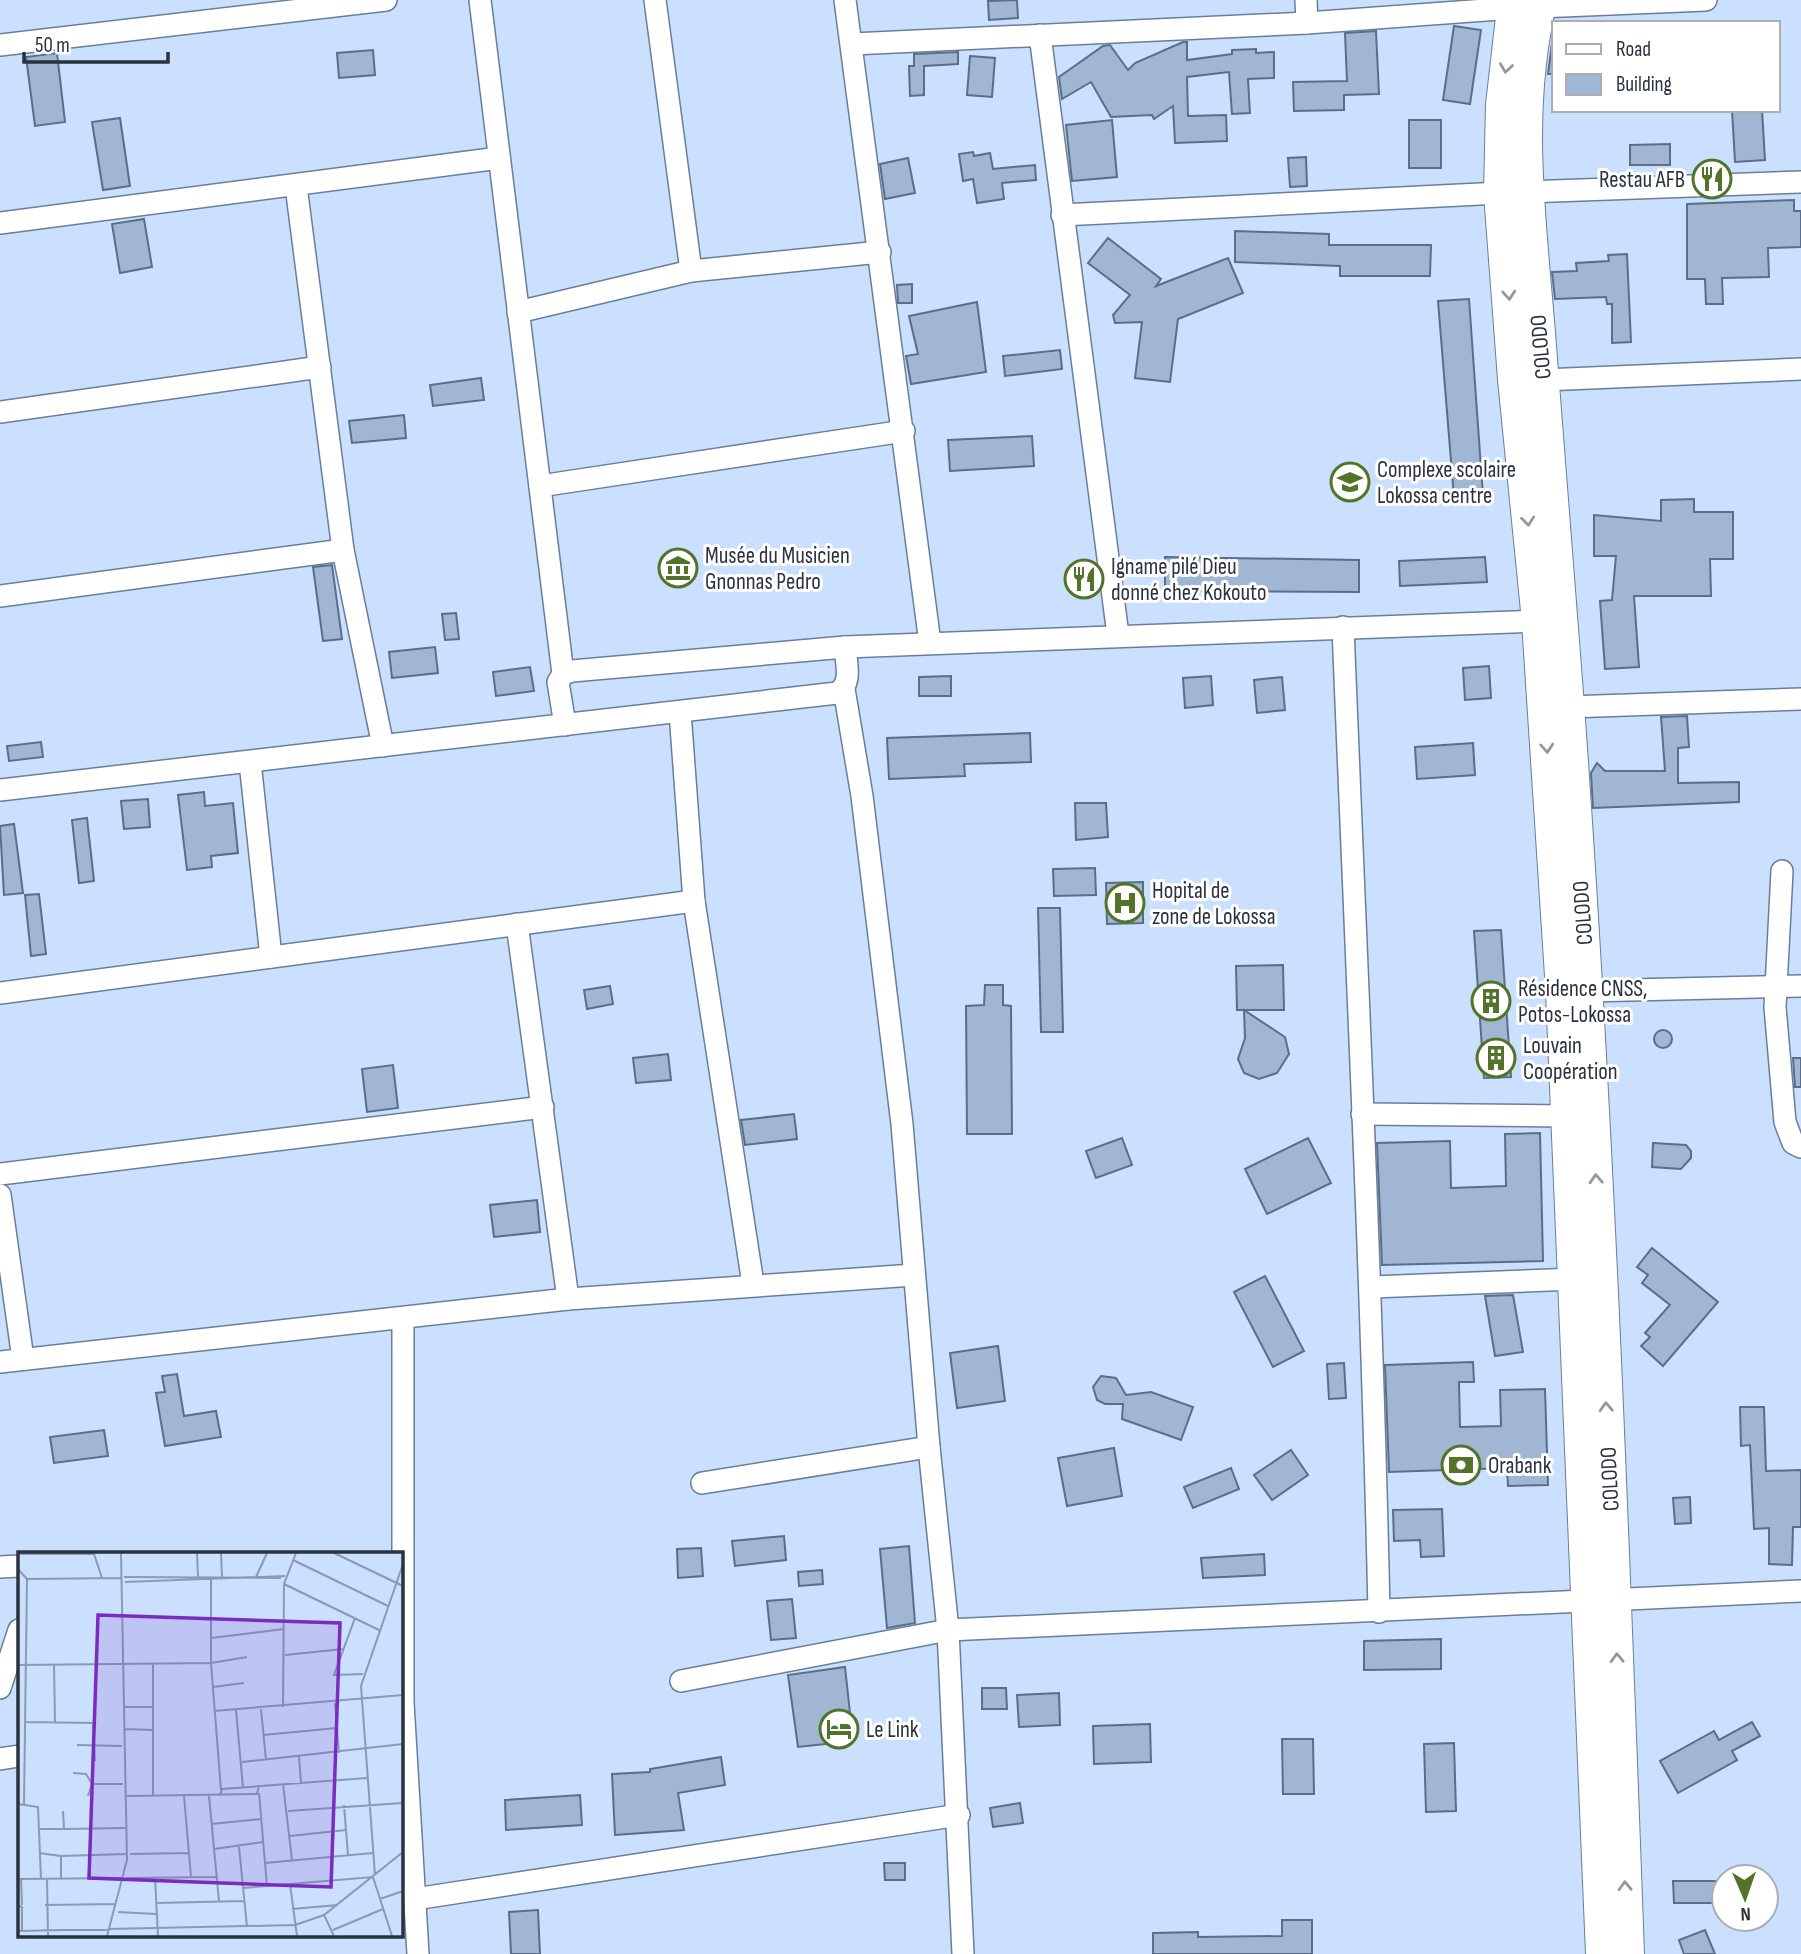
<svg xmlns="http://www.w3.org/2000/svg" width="1801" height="1954" font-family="'Sofia Sans Condensed',sans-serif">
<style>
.building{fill:#a0b6d3;stroke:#5a6e88;stroke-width:2}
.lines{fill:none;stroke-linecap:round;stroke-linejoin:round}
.street-casing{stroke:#697e99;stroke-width:24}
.primary-casing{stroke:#697e99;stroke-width:34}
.street{stroke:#fff;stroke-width:21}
.primary{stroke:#fff;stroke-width:32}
.oneway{stroke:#94989e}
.labels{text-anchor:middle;stroke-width:6;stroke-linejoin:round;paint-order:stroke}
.poi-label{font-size:23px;fill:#2a323e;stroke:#fff;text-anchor:start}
.street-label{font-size:23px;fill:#2a323e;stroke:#fff}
.inset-road{fill:none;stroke:#8a9ab1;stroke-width:2}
.view{fill:#7b2cbf;fill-opacity:0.15;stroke:#7b2cbf;stroke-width:3.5}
.inset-edge{fill:none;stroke:#2a323e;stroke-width:3.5}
</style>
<rect width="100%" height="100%" fill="#cae0fe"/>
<g class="building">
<polygon points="1017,0 1018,18 989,20 988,1"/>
<polygon points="1454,26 1481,30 1470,104 1443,100"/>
<polygon points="1554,28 1554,74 1548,74"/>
<polygon points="1376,31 1379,94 1344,95 1344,110 1294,111 1293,82 1347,81 1345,33"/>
<polygon points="1183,42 1187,42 1187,60 1232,54 1232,50 1256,49 1256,53 1274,52 1274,78 1248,79 1250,113 1232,114 1229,72 1187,77 1188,116 1226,115 1227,141 1175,143 1173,106 1154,119 1152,115 1111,117 1091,82 1062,99 1059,77 1103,46 1110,45 1128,70 1135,63"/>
<polygon points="373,50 375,75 339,78 337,53"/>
<polygon points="958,52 958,64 924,66 924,95 910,96 909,66 914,66 914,54"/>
<polygon points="57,53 65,122 35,126 26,57"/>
<polygon points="970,56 995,58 992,97 967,95"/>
<polygon points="1732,110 1762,110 1765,160 1735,162"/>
<polygon points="120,118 130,186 103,190 92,122"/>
<polygon points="1112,120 1117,177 1072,181 1066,125"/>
<rect x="1409" y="120" width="32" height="48"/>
<polygon points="1670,144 1670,165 1630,165 1630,145"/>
<polygon points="973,152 974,156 990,153 993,169 1035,165 1036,180 1002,183 1004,199 977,203 973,179 963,181 959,154"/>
<polygon points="1306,157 1307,186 1290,187 1288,158"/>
<polygon points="908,158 915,193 885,199 880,164"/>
<polygon points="1794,200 1794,211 1801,211 1801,247 1768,248 1769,277 1722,278 1723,304 1706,304 1705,279 1687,279 1687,204"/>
<polygon points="144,219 152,267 120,273 112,224"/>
<polygon points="1235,231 1329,234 1329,245 1431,245 1430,276 1340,276 1340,266 1235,262"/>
<polygon points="1108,238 1161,279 1156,286 1228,258 1243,293 1178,319 1170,382 1135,378 1142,322 1115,323 1113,315 1130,295 1088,263"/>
<polygon points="1627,254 1631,342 1612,343 1612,304 1607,304 1606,297 1555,299 1552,272 1577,271 1576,263 1609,261 1608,255"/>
<polygon points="912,284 912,303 898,303 897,285"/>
<polygon points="1469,299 1483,496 1454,498 1438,301"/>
<polygon points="977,302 986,372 911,384 906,356 918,354 909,316"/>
<polygon points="1060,350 1062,369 1005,376 1003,356"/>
<polygon points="481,378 484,400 433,406 430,385"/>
<polygon points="404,415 406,438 352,443 349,421"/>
<polygon points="1032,436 1034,466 950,471 948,440"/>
<polygon points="1694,499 1694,512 1733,512 1733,559 1710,559 1711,596 1634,596 1639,667 1605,669 1600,601 1612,600 1616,556 1594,556 1594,515 1661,521 1661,500"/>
<polygon points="1165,557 1359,560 1359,592 1165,591"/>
<polygon points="1485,557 1487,582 1400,586 1399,561"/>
<polygon points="332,565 342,639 323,641 313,567"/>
<polygon points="456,613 459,639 445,640 442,614"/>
<polygon points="435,647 438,673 392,678 389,652"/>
<polygon points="1489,666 1491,698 1465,700 1463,668"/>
<polygon points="530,667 534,691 496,696 493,672"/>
<polygon points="951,676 951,696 919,696 919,677"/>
<polygon points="1211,676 1213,705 1185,708 1183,678"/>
<polygon points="1282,677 1285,710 1257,713 1254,680"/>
<polygon points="1687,716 1689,747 1678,748 1678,783 1739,782 1739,802 1593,808 1591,773 1597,763 1605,771 1665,771 1661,717"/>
<polygon points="1030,733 1031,762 964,764 965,776 889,779 887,738"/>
<polygon points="41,742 43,757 9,761 7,746"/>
<polygon points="1473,743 1475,775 1417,779 1415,747"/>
<polygon points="204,792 205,806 233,803 238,853 211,856 212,867 187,870 178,795"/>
<polygon points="148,799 150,827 124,829 121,801"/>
<polygon points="1075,803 1106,803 1108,837 1076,840"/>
<polygon points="87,818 94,881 79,883 72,820"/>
<polygon points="14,824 23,893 4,895 0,826"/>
<polygon points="1095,868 1096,895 1054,896 1053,869"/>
<polygon points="1143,882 1143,923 1107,924 1106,883"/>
<polygon points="39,894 46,954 31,956 25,895"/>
<polygon points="1038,908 1060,908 1063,1032 1041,1032"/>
<polygon points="1501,930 1511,1077 1484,1078 1474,931"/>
<polygon points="1283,965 1284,1010 1237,1010 1236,966"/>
<polygon points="985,985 1003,985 1003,1005 1011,1006 1012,1134 967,1134 966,1006 984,1005"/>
<polygon points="610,986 613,1004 587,1009 584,990"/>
<polygon points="1244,1010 1285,1037 1289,1054 1277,1073 1259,1079 1244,1073 1238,1059 1245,1038"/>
<circle cx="1663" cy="1039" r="9"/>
<polygon points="668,1054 671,1080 636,1083 633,1058"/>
<polygon points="1793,1058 1801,1058 1801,1087 1795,1087"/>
<polygon points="393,1065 398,1108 367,1112 362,1069"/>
<polygon points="794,1114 797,1139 745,1145 741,1120"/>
<polygon points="1540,1133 1543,1261 1382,1265 1377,1143 1450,1141 1451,1188 1506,1186 1505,1134"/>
<polygon points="1122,1138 1132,1165 1096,1178 1086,1151"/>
<polygon points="1308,1138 1331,1183 1267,1214 1245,1169"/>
<polygon points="1653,1143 1686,1145 1691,1151 1691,1158 1681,1169 1652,1167"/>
<polygon points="537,1200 540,1232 494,1237 490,1205"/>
<polygon points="1652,1248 1718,1302 1663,1366 1641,1346 1650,1337 1645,1333 1670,1305 1642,1283 1648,1275 1637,1267"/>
<polygon points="1265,1276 1304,1351 1273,1367 1234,1292"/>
<polygon points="1513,1295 1523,1352 1495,1356 1485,1296"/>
<polygon points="998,1346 1005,1401 957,1408 950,1353"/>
<polygon points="1473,1362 1474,1382 1459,1382 1460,1427 1501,1426 1500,1390 1545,1389 1548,1485 1508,1486 1507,1468 1389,1472 1385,1365"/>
<polygon points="1344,1363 1346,1398 1329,1399 1327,1364"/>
<polygon points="177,1374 184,1416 216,1411 221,1437 165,1446 156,1393 165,1392 162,1376"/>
<polygon points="1101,1376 1116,1378 1126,1395 1151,1392 1193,1407 1181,1440 1122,1419 1123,1404 1105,1404 1097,1400 1093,1387"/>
<polygon points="1740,1407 1764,1407 1766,1471 1801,1470 1801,1527 1793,1527 1792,1565 1769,1564 1769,1528 1754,1529 1750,1445 1741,1446"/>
<polygon points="104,1430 108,1456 54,1463 50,1437"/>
<polygon points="1114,1448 1122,1496 1067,1506 1058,1458"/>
<polygon points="1291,1450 1308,1475 1272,1500 1254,1475"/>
<polygon points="1231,1468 1239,1489 1193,1508 1184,1487"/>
<polygon points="1690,1497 1691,1523 1675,1524 1673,1498"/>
<polygon points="1442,1509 1444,1556 1421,1557 1420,1540 1394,1541 1393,1510"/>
<polygon points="784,1536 786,1560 735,1566 732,1541"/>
<polygon points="909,1546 915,1623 887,1628 880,1549"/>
<polygon points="701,1548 703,1576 678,1578 677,1549"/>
<polygon points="1264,1554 1265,1575 1203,1578 1201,1558"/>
<polygon points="822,1570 823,1584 799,1586 798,1572"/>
<polygon points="792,1599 796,1638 771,1640 767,1601"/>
<polygon points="1441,1639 1441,1669 1364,1670 1364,1641"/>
<polygon points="845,1667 853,1741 798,1747 788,1675"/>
<polygon points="982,1688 1006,1688 1007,1709 982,1709"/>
<polygon points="1059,1693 1060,1725 1019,1727 1017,1695"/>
<polygon points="1752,1722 1760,1736 1732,1751 1737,1760 1678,1793 1660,1761 1714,1731 1719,1740"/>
<polygon points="1150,1724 1151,1762 1094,1764 1093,1726"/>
<polygon points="1282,1739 1313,1739 1314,1794 1283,1794"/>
<polygon points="1454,1743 1456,1811 1426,1812 1424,1744"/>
<polygon points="721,1757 725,1785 678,1793 684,1830 615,1835 612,1774 650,1772 650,1769"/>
<polygon points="580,1795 582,1825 506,1830 505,1800"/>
<polygon points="1020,1803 1023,1823 993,1827 990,1808"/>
<polygon points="884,1863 905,1863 905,1880 885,1880"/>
<polygon points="1673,1881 1724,1881 1724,1903 1674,1903"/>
<polygon points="538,1910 540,1954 511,1954 509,1912"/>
<polygon points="1282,1920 1312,1920 1312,1954 1153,1954 1153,1933 1198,1932 1198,1937 1282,1936"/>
<polygon points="1705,1930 1715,1954 1684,1954 1679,1940"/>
</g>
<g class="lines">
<defs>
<g id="street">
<polyline points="480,0 563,674"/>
<polyline points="655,0 691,271"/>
<polyline points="845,0 930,643"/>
<polyline points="1306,0 1307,23"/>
<polyline points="1539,7 1706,0"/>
<polyline points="1040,35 1118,635"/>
<polyline points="852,44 1307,23 1513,8"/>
<polyline points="0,45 386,0"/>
<polyline points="296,186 343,550 383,746"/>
<polyline points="1526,192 1801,182"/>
<polyline points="1062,215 1500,193"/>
<polyline points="0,223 499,158"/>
<polyline points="518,312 691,271 880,252"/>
<polyline points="1543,380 1801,369"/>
<polyline points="0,412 320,367"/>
<polyline points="540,486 904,431"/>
<polyline points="0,596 343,550"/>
<path d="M 1343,627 C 1356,956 1372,1284 1379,1612"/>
<polyline points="844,689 862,796 902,1124 929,1447 948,1630 963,1954"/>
<polyline points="1568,707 1801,699"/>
<polyline points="680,712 694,901 753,1284"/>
<polyline points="565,725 558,682 563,674 572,671 845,647 1538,621"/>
<polyline points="250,762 271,957"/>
<path d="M 0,790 L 837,693 C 853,684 846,663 845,647"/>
<polyline points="1782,871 1775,1007 1785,1122 1793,1143 1801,1147"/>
<polyline points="517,924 568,1299"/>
<polyline points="1587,991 1801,986"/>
<polyline points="0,993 694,901"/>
<polyline points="1362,1114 1567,1116"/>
<polyline points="0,1174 543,1107"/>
<polyline points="0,1195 23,1359"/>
<polyline points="1372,1287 1575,1279"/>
<polyline points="403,1319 403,1703 418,1954"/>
<polyline points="0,1362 568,1299 914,1275"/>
<polyline points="702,1483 929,1447"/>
<polyline points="0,1567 19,1566"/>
<polyline points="681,1681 948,1630 1801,1591"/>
<polyline points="0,1688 19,1630"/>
<polyline points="0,1759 19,1756"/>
<polyline points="415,1899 959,1815"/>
</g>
<g id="primary">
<polyline points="1514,0 1502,105 1500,193 1514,379 1538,621 1562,991 1602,1954"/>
<path d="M 1541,0 C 1514,111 1530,221 1539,333 C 1549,457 1559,581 1568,706 C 1598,1121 1613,1538 1628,1954"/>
</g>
</defs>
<use href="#street" class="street-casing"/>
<use href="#primary" class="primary-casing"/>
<use href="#street" class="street"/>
<use href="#primary" class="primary"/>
</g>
<defs><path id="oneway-chevron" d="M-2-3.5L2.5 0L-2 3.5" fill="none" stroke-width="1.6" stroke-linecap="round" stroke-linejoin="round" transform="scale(1.75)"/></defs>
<g class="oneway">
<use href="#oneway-chevron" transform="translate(1506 68) rotate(98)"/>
<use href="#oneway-chevron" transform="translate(1509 295) rotate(86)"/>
<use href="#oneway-chevron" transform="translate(1528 521) rotate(84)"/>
<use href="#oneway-chevron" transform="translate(1547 748) rotate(86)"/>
<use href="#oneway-chevron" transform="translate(1596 1179) rotate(-93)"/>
<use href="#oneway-chevron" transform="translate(1606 1407) rotate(-93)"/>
<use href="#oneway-chevron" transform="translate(1617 1658) rotate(-92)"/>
<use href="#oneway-chevron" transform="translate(1625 1886) rotate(-92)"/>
</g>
<defs>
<symbol id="restaurant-ring" viewBox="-11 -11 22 22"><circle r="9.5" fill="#fff" stroke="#53732a" stroke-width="1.5"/><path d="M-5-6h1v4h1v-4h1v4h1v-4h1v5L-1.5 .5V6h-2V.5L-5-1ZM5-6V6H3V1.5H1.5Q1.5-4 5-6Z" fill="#53732a"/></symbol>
<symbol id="school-ring" viewBox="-11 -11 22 22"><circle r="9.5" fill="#fff" stroke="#53732a" stroke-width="1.5"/><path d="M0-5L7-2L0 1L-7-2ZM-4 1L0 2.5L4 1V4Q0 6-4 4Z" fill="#53732a"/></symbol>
<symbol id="museum-ring" viewBox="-11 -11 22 22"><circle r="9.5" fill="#fff" stroke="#53732a" stroke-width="1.5"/><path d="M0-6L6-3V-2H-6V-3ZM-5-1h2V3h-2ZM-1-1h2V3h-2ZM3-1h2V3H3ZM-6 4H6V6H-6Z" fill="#53732a"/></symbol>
<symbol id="hospital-ring" viewBox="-11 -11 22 22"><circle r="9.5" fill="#fff" stroke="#53732a" stroke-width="1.5"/><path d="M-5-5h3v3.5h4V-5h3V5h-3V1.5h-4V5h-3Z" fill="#53732a"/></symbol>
<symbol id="building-ring" viewBox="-11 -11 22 22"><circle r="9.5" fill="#fff" stroke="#53732a" stroke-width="1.5"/><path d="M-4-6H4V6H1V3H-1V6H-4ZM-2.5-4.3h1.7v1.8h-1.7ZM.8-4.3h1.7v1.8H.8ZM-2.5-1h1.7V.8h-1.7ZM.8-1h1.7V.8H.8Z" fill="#53732a"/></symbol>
<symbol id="bank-ring" viewBox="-11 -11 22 22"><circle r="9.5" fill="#fff" stroke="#53732a" stroke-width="1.5"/><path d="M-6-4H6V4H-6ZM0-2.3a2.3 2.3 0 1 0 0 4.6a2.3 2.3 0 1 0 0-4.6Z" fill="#53732a"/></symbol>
<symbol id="hotel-ring" viewBox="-11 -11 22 22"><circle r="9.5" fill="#fff" stroke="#53732a" stroke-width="1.5"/><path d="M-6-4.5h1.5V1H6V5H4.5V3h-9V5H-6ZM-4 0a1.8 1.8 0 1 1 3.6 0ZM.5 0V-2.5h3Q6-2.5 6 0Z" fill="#53732a"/></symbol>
</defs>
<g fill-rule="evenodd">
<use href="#restaurant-ring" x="1690" y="157" width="44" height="44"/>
<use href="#school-ring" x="1328" y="460" width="44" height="44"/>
<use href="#museum-ring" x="656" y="546" width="44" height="44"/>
<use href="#restaurant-ring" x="1062" y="557" width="44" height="44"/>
<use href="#hospital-ring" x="1103" y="881" width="44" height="44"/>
<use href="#building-ring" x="1469" y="979" width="44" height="44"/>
<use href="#building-ring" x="1474" y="1036" width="44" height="44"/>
<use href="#bank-ring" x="1439" y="1443" width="44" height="44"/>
<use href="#hotel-ring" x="817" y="1707" width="44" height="44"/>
</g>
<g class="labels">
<g class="poi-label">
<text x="1685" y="187" text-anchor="end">Restau AFB</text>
<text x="1377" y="477">Complexe scolaire<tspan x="1377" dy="26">Lokossa centre</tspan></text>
<text x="705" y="563">Musée du Musicien<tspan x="705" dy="26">Gnonnas Pedro</tspan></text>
<text x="1111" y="574">Igname pilé Dieu<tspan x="1111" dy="26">donné chez Kokouto</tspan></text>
<text x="1152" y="898">Hopital de<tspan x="1152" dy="26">zone de Lokossa</tspan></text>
<text x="1518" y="996">Résidence CNSS,<tspan x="1518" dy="26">Potos-Lokossa</tspan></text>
<text x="1523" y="1053">Louvain<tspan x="1523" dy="26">Coopération</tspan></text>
<text x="1488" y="1473">Orabank</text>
<text x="866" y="1737">Le Link</text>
</g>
<g class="street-label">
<text transform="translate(1540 347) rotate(-95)" y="8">COLODO</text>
<text transform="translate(1582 913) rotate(-94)" y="8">COLODO</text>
<text transform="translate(1609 1479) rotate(-93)" y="8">COLODO</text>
</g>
</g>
<g transform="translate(18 1552)">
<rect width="385" height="385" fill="#cae0fe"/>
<path class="inset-road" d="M 179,1 L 180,25M 203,1 L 204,25M 316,1 L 385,34M 0,2 L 76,2 L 84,26M 275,8 L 370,54M 0,17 L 9,27 L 6,252M 106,25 L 263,26M 193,25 L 193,111 L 203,238M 238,25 L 249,1M 9,27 L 103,26M 107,30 L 267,24M 266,32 L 361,78M 337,66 L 316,123 L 345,122M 193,86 L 266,77M 267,103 L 325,97M 135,111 L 135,244M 0,113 L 193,111 L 229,105M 36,113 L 37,170M 195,135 L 226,131M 317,151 L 321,201M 107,155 L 134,155M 265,155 L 266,32 L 278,1M 243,157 L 248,208M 218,158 L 225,236M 196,159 L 385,143M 8,170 L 75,171 L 77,209M 107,177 L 134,178M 245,183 L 319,176M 59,193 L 104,194M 281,204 L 283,231M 224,210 L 385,192M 55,221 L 68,222 L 74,232M 265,232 L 274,308M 241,241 L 249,334M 70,244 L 74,232 L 105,232M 109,244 L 239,242 L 241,234M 166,244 L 173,325M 191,244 L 201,349M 202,244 L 204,237 L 349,226M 0,252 L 20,255 L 23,327M 326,253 L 330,303M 270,259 L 385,251M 193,272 L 243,267M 21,277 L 46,277 L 45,259M 46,277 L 107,276M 272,284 L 328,278M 221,295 L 229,375M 196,297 L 245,290M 21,301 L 43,304M 112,302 L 171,301M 247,311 L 355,301M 357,323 L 343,134 L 385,12M 137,325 L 140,384M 109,326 L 199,325M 0,327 L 104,326M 3,327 L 4,353M 29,327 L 30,384M 43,327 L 43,304 L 109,302M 272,332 L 279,384M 225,336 L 355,325 L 374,384M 362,347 L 385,339M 138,351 L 226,349M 0,353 L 4,355 L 4,379M 27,353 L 98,352M 274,357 L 320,353M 100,360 L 138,362M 306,363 L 316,384M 315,378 L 365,357M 0,379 L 277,373 L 306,363 L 385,300M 89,384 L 109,308 L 103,1"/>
<path class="view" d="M 80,63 L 322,71 L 313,335 L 71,326 Z"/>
<rect width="385" height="385" class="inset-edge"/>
</g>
<rect x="1552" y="21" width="228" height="91" fill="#ffffff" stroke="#aaadb2" stroke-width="2"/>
<rect x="1566" y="44" width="35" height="10" fill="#ffffff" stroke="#aaadb2" stroke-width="2"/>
<text x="1616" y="56" font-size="21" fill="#2a323e">Road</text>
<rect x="1566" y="74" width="35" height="21" fill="#a0b6d3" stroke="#aaadb2" stroke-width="2"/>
<text x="1616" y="91" font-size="21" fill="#2a323e">Building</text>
<g transform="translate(1745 1898) rotate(178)"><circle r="33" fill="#ffffff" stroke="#aaadb2" stroke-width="2"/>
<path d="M0-5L12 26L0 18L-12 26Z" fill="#53732a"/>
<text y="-10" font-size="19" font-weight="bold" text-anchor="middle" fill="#2a323e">N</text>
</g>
<path d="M24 52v10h144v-10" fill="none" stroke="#2a323e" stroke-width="3.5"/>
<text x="35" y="52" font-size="21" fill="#2a323e" stroke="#ffffff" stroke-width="5" paint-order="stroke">50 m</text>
</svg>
